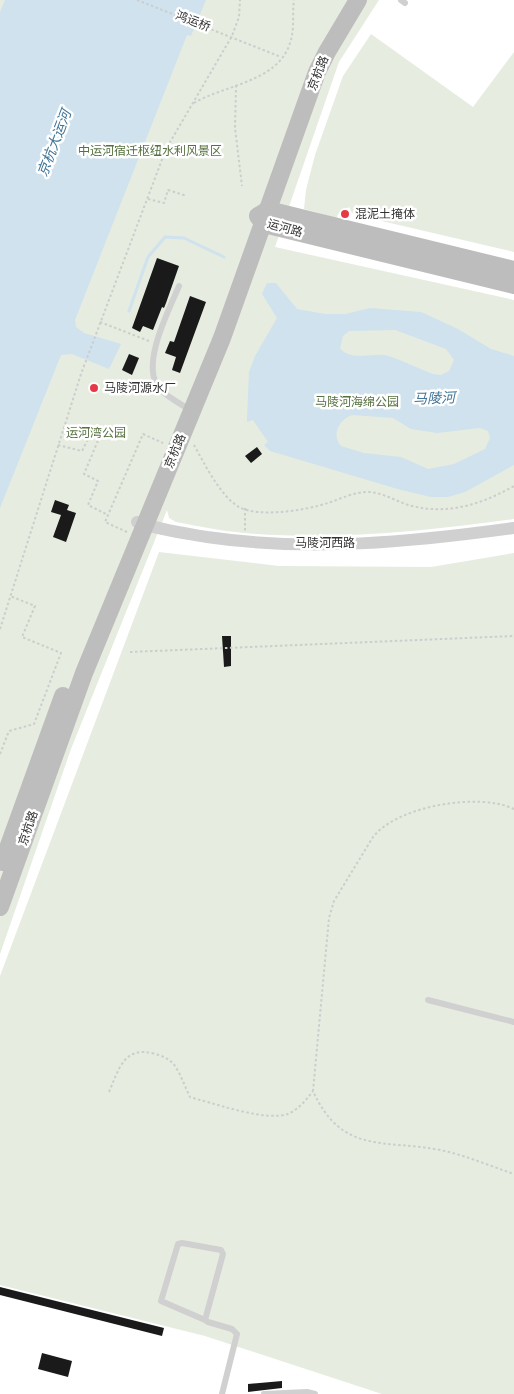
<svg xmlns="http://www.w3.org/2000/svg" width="514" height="1394" font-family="'DM Sans','Noto Sans SC',sans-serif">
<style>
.green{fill:#e6ecdf}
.water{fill:#cfe2ee;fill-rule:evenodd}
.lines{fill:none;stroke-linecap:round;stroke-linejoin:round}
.stream{stroke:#cfe2ee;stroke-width:3}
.building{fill:#1a1a1a}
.path{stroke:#cdcdcd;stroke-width:2;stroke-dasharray:2.5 2.5;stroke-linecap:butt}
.lane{stroke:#d0d0d0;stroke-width:6}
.street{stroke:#d0d0d0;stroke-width:12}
.secondary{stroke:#bdbdbd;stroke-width:18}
.poi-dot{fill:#e63946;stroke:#fff;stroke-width:2}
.labels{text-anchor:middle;stroke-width:5;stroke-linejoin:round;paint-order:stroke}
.street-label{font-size:12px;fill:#333;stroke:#fff}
.park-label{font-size:12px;fill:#56703f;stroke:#fff}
.poi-label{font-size:12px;fill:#333;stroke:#fff;text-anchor:start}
.water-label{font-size:14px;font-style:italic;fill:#3f7597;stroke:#fff}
</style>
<rect width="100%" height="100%" fill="#fff"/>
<g class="green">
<path d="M 0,0 L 379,0 L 339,62 L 275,247 L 514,300 L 514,519 C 425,531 334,541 244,533 C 221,531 198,526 176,522 L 169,518 L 167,510 L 71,749 L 0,954 Z"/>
<polygon points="371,34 473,107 514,52 514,252 369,218 352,213 349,207 338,214 337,218 304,209 306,190 315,155 343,76"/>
<polygon points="159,552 279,566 431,567 514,553 514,1394 382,1394 205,1336 0,1285 0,976"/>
</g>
<g class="water">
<polygon points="5,0 206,0 191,36 187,35 75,320 76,327 84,333 121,344 109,369 72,354 61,355 0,508 0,12"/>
<path d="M 267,283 L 276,283 L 297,309 L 325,314 L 345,314 L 370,308 L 421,312 L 458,329 L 491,349 L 514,356 L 514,465 L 465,492 L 448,497 L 431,497 L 401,490 L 270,451 L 264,445 L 268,442 L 253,420 L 247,422 L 247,418 L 249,372 L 255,356 L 277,318 L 262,294 ZM 395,330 L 446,349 L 454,360 L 449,371 L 441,375 L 433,374 C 419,369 404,361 389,356 C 373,351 352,363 340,348 L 343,336 L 349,331 ZM 352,415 L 393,418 L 411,429 L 437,433 L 480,428 L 488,431 L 490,438 L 485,449 L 454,464 L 428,469 L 401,457 L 364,453 L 341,446 C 331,434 339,420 352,415 Z"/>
</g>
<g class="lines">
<polyline class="stream" points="129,311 148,257 165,237 184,238 224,257"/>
</g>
<g class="building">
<polygon points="157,258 179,266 166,303 164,308 162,307 153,330 143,326 140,332 132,328"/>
<polygon points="190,296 206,302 180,373 172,370 176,357 165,353 170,341 174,342"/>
<polygon points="129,354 139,358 132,375 122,370"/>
<polygon points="257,447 262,454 251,463 245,456"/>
<polygon points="55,500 69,505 67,510 76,513 66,542 53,537 61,515 51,512"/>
<polygon points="222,636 231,636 231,666 224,667"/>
<polygon points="0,1287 164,1328 162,1336 0,1295"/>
<polygon points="42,1353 72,1361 68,1377 38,1369"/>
<polygon points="282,1381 282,1388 248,1392 248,1384"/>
</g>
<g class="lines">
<g class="path">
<polyline points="137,0 281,57"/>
<polyline points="236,85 235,128 242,186"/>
<path d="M 194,103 C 224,85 278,82 290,43 C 295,29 292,14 294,0"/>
<polyline points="148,199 164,203 168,190 187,196"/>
<polyline points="100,322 149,341"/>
<polyline points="58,445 82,451 90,435 99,438 84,474 98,481 88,505 108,515"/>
<path d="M 194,445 C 204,463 221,497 239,507 C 259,518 307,510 328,503 C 340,499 352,493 365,492 C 382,491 396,502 412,506 C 449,515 482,504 514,486"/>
<polyline points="245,508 245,531"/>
<polyline points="127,532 105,522 143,434 163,443"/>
<polyline points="0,629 81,374 166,149 232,36 239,17 240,0"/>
<polyline points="130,652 514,636"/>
<polyline points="0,754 9,731 34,724 61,653 22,637 35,606 10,596"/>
<path d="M 514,809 C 479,792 397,806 373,837 L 334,901 L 329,918 L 313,1091 C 342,1155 384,1139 440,1150 C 465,1155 490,1166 514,1174"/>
<path d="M 109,1092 C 119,1069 124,1045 155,1054 C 163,1056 170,1059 175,1066 C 181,1075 185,1087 190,1097 L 200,1100 C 223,1106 266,1121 288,1114 C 299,1109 306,1100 313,1091"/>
</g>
<g class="lane">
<polyline points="401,0 405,3"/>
<path d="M 179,286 C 169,310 140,365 159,388 C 166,396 177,402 187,408"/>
<polyline points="428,1000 514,1022"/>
<polyline points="205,1320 223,1254 221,1250 182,1243 178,1244 161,1301 205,1320 208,1322 232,1329 237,1334 222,1394"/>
<polyline points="264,1394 307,1392 315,1394"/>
</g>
<path class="street" d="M 137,522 C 160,530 184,533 207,537 C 309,552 412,542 514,528"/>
<g class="secondary">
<polyline points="514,270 268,210 258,216 264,224 514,285"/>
<polyline points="3,862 63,696"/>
<polyline points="0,907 84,673 222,338 317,72 327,52 358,0"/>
</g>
</g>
<g class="poi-dot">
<circle cx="345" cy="214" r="5"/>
<circle cx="94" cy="388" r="5"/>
</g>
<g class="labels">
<g class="street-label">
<text transform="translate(193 21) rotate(21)" y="4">鸿运桥</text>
<text transform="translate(318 73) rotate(-68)" y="4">京杭路</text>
<text transform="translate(285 228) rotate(16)" y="4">运河路</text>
<text transform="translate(175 451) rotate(-67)" y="4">京杭路</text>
<text x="325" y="547">马陵河西路</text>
<text transform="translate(28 828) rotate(-71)" y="4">京杭路</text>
</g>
<g class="park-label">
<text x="150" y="155">中运河宿迁枢纽水利风景区</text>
<text x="357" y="406">马陵河海绵公园</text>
<text x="96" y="437">运河湾公园</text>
</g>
<g class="poi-label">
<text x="355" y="218">混泥土掩体</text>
<text x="104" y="392">马陵河源水厂</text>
</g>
<g class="water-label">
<text transform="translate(54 143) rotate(-69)" y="5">京杭大运河</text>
<text transform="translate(434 398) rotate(-2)" y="5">马陵河</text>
</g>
</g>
</svg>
